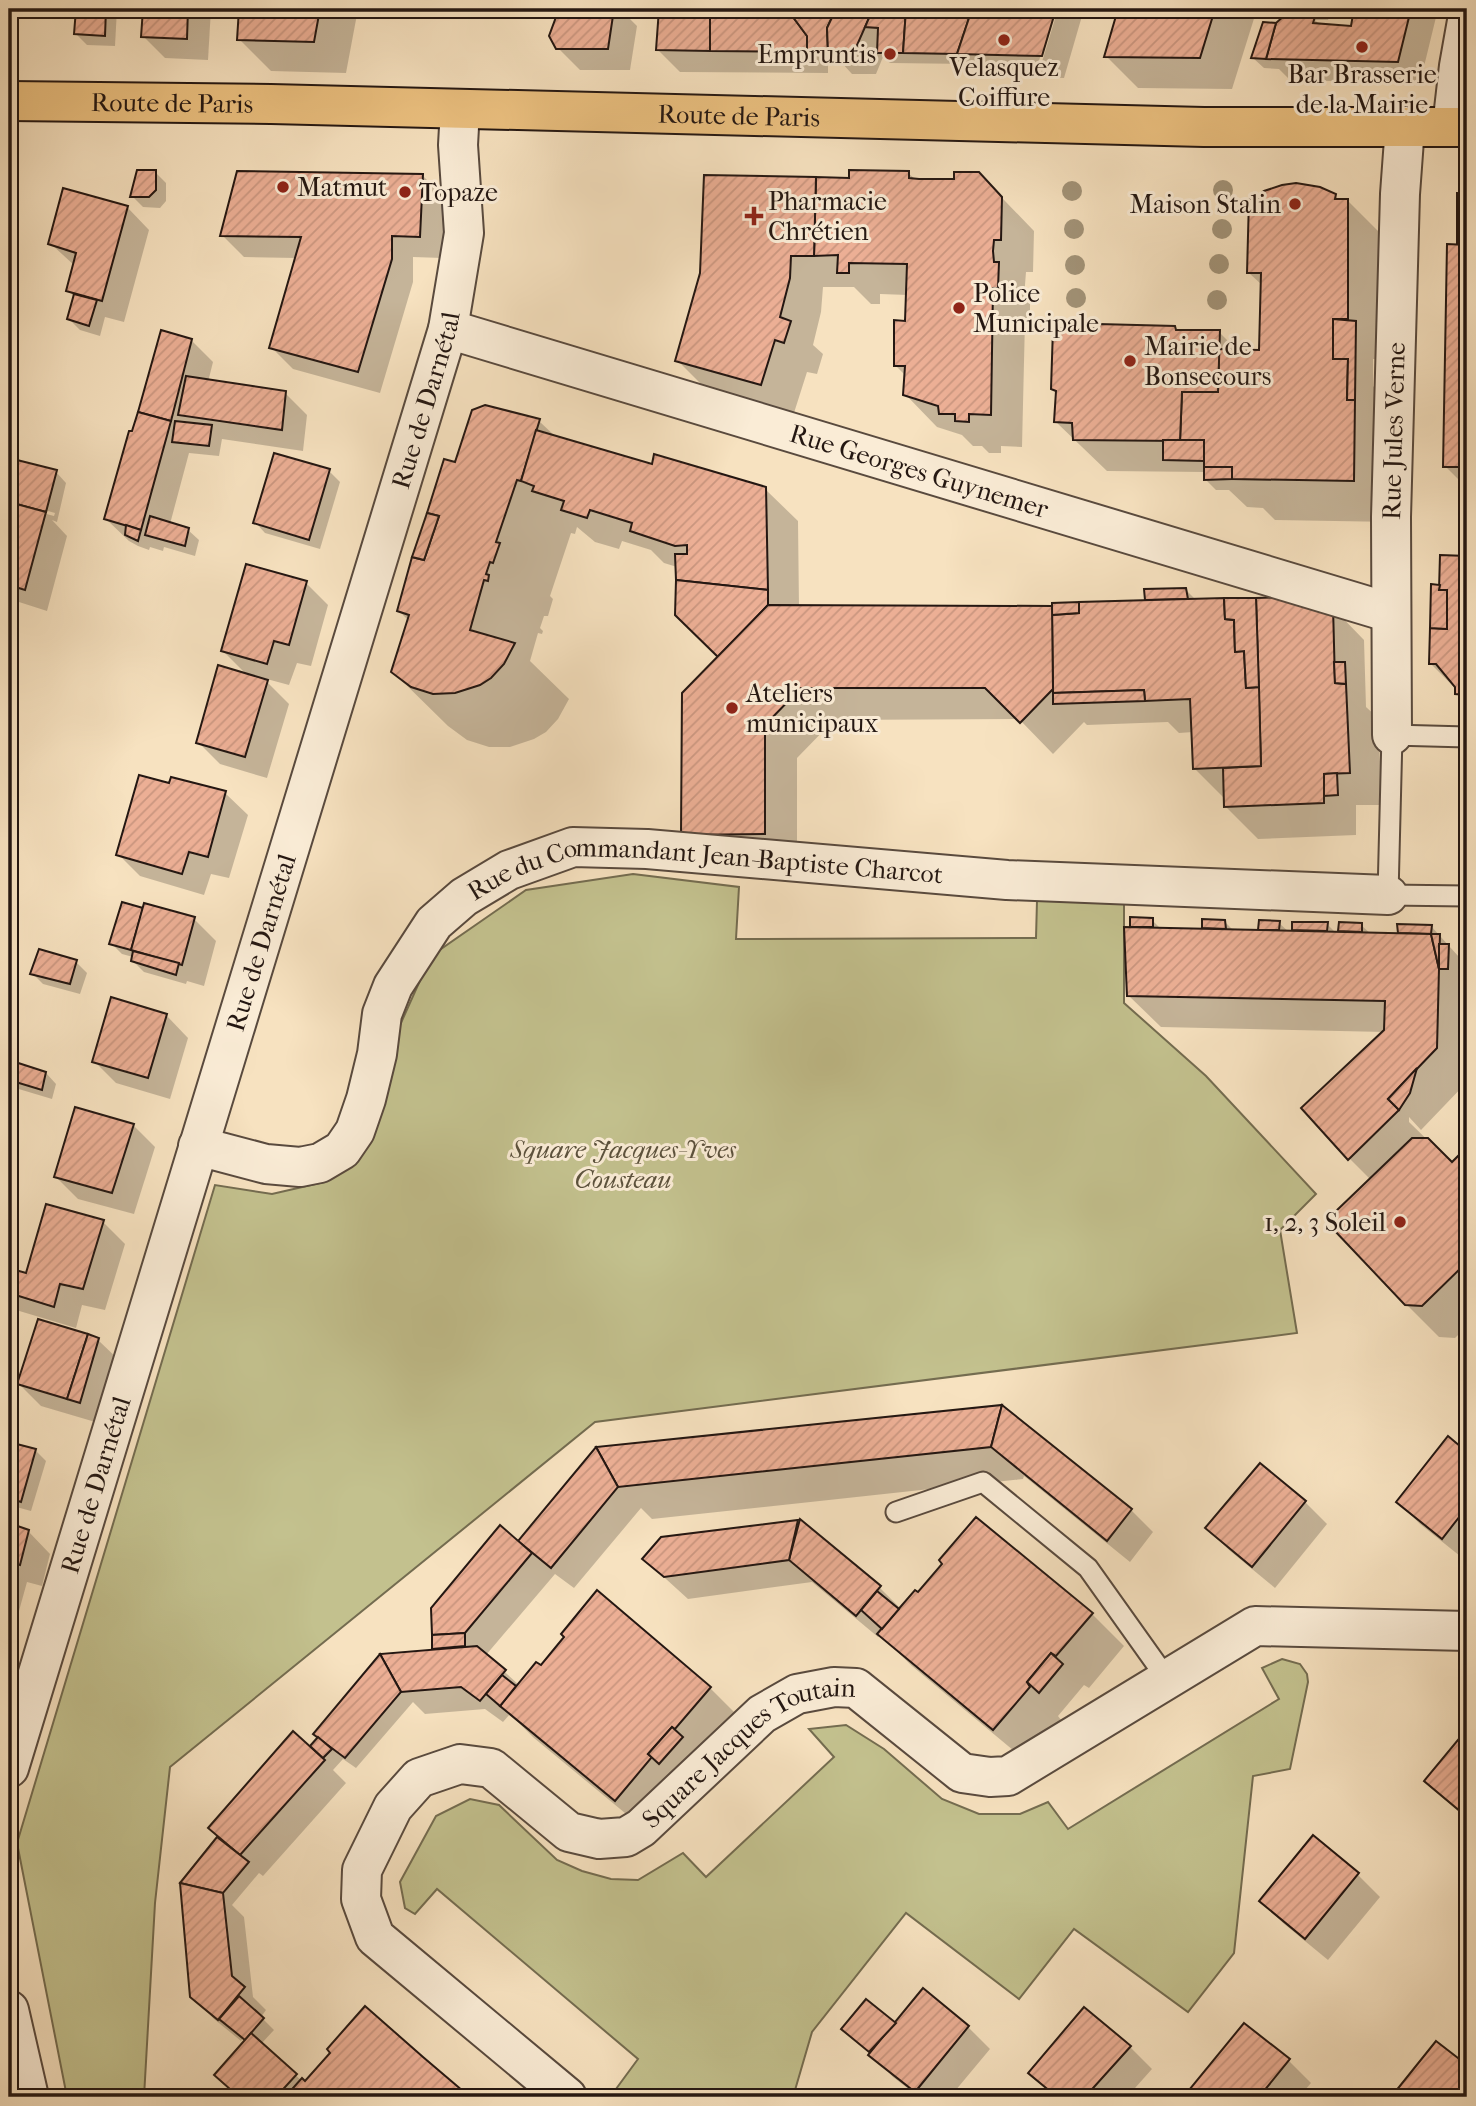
<svg xmlns="http://www.w3.org/2000/svg" width="1476" height="2106" font-family="'IM FELL French Canon',serif">
<style>
.green{fill:#c3c18e;stroke:#746c50;stroke-width:2}
.shadow{fill:#0003}
.building{fill:url(#building-hatch);stroke:#241712;stroke-width:2}
.lines{fill:none;stroke-linecap:round;stroke-linejoin:round}
.lane-casing{stroke:#594a3e;stroke-width:23}
.street-casing{stroke:#594a3e;stroke-width:42}
.primary-casing{stroke:#241712;stroke-width:42}
.lane{stroke:#faecd6;stroke-width:19}
.street{stroke:#faecd6;stroke-width:38}
.primary{stroke:#ecc180;stroke-width:38}
.tree{fill:#a29378}
.poi-dot{fill:#8f2418;stroke:#faecd6;stroke-width:2.5}
.labels{text-anchor:middle;stroke-width:6;stroke-linejoin:round;paint-order:stroke}
.poi-label{font-size:26px;fill:#241712;stroke:#faecd6;text-anchor:start}
.street-label{font-size:26px;fill:#241712;stroke:#faecd6}
.park-label{font-size:26px;font-style:italic;fill:#5c523d;stroke:#faecd6}
</style>
<defs>
<pattern id="building-hatch" width="6" height="6" patternUnits="userSpaceOnUse" patternTransform="scale(1.75)"><rect width="6" height="6" fill="#ecaf95"/><path d="M-1 1l2-2M0 6l6-6M5 7l2-2" fill="none" stroke="#ca967f"/></pattern>
</defs>
<rect width="100%" height="100%" fill="#f7e2c0"/>
<filter id="stains"><feTurbulence type="fractalNoise" baseFrequency=".00286" numOctaves="4"/><feColorMatrix values="0 0 0 0 .2 0 0 0 0 .09 0 0 0 0 .02 0 0 0 .5 -.17"/></filter>
<radialGradient id="worn" r=".72"><stop offset=".6" stop-color="#630" stop-opacity="0"/><stop offset="1" stop-color="#630" stop-opacity=".3"/></radialGradient>
<g class="green">
<polygon points="633,874 739,887 736,939 1036,938 1037,901 1124,901 1124,1003 1206,1076 1316,1194 1280,1230 1297,1333 595,1422 170,1767 155,1903 144,2097 67,2097 17,1843 215,1185 272,1194 324,1182 369,1138 396,1034 431,956 526,890"/>
<polygon points="1282,1659 1300,1664 1307,1674 1308,1682 1290,1769 1253,1776 1234,1953 1188,2012 1074,1929 1019,1999 906,1913 812,2032 793,2097 626,2097 616,2089 638,2059 437,1889 415,1914 405,1908 400,1882 436,1816 470,1799 499,1805 557,1860 582,1871 611,1879 638,1880 683,1853 706,1877 834,1757 809,1729 846,1725 884,1749 942,1799 979,1814 1020,1814 1048,1802 1068,1829 1279,1699 1262,1668"/>
</g>
<g class="shadow">
<polygon points="78,9 117,9 115,46 87,45 76,34"/>
<polygon points="145,9 211,9 208,60 165,58 143,36"/>
<polygon points="241,9 358,9 346,73 271,71 239,39"/>
<polygon points="561,9 627,9 625,14 637,26 630,70 580,70 558,48 551,36"/>
<polygon points="661,9 904,9 972,14 974,9 1055,9 1038,64 1041,65 1058,9 1075,9 1082,16 1064,78 981,76 969,64 890,63 883,57 876,74 852,74 841,62 828,62 828,73 680,72 658,50"/>
<polygon points="1120,9 1257,9 1232,89 1138,88 1106,56"/>
<polygon points="1298,9 1333,9 1328,20 1315,20 1321,26 1352,28 1355,9 1438,9 1420,83 1290,80 1279,69 1264,68 1253,58 1277,25 1308,18"/>
<polygon points="155,172 166,183 166,201 160,208 143,207 132,196"/>
<polygon points="908,173 916,180 956,181 979,174 1034,231 1033,272 1026,272 1025,285 1025,291 1030,296 1030,320 1025,320 1022,447 1001,446 1001,453 989,453 982,446 973,446 962,435 937,427 905,394 906,376 896,366 907,323 908,295 880,294 880,304 871,304 854,287 823,287 821,312 813,345 823,354 817,374 807,372 793,416 710,393 677,360 851,180"/>
<polygon points="423,176 445,198 442,258 413,257 413,282 380,393 293,369 271,347 296,258 244,257 222,235"/>
<polygon points="1459,195 1467,195 1467,488 1445,466 1459,246"/>
<polygon points="1335,196 1340,201 1348,201 1389,242 1388,360 1373,359 1373,386 1389,402 1394,522 1275,520 1263,508 1247,507 1229,490 1216,490 1205,479 1205,472 1107,471 1056,422 1057,393 1053,388 1174,327 1179,332 1219,332 1238,351 1261,351 1262,285 1249,273"/>
<polygon points="127,207 149,230 124,322 105,317 100,336 80,330 69,319 75,298 68,290 75,266 50,243"/>
<polygon points="191,340 213,362 208,382 285,393 307,415 303,451 222,439 219,456 189,453 170,524 188,530 199,540 195,556 164,547 163,551 150,547 149,550 138,546 129,541 106,519 134,433"/>
<polygon points="539,421 557,438 653,466 765,489 798,521 799,607 1051,608 1147,602 1146,591 1186,590 1196,600 1297,598 1332,607 1364,640 1366,707 1378,718 1382,805 1356,805 1356,835 1258,839 1225,806 1225,799 1195,769 1193,732 1179,733 1168,722 1087,725 1084,722 1053,754 1019,719 834,720 797,758 797,866 683,834 720,657 677,567 664,563 651,550 622,541 619,549 595,542 577,527 575,534 571,533 550,596 553,599 548,616 544,616 540,628 543,631 542,634 538,633 530,661 569,699 558,719 546,732 534,739 510,747 489,747 467,740 448,726 393,672 409,621 399,611 456,465"/>
<polygon points="9,460 56,472 66,483 57,522 52,520 67,536 47,611 19,602 9,592 9,504 54,516 55,513 9,500"/>
<polygon points="329,471 340,482 320,549 265,533 255,522"/>
<polygon points="1442,557 1467,558 1467,704 1457,694 1457,690 1430,663 1441,586"/>
<polygon points="306,583 328,605 311,666 297,663 289,685 263,678 289,704 267,778 220,764 198,742 249,677 223,651"/>
<polygon points="170,785 225,793 248,815 229,878 211,874 204,895 140,876 118,854"/>
<polygon points="194,919 216,941 204,986 187,981 186,984 144,972 133,961 133,957 122,954 111,943"/>
<polygon points="1132,919 1152,920 1162,930 1206,931 1203,927 1224,921 1234,931 1263,932 1260,929 1279,923 1289,932 1296,932 1293,930 1327,924 1336,933 1343,934 1340,931 1361,925 1371,934 1402,935 1400,932 1431,926 1459,957 1459,963 1463,968 1467,987 1467,1082 1421,1130 1409,1117 1409,1122 1452,1164 1467,1149 1467,1326 1455,1338 1439,1337 1406,1304 1371,1180 1349,1158 1385,1032 1161,1027 1128,995"/>
<polygon points="76,962 87,973 80,994 43,984 32,973"/>
<polygon points="166,1015 188,1038 170,1099 116,1083 94,1061"/>
<polygon points="9,1062 46,1073 56,1084 52,1099 12,1087 9,1084"/>
<polygon points="133,1125 155,1147 134,1214 78,1199 56,1177"/>
<polygon points="103,1222 125,1244 105,1310 82,1305 76,1328 16,1310 9,1302 9,1270 27,1275"/>
<polygon points="98,1340 121,1362 102,1424 41,1406 19,1384"/>
<polygon points="9,1371 14,1376 9,1396"/>
<polygon points="1002,1407 1131,1510 1153,1532 1130,1562 1024,1476 1023,1479 652,1519 641,1508 574,1588 555,1574 486,1655 519,1685 710,1688 742,1720 648,1832 534,1738 510,1714 503,1722 485,1709 425,1714 413,1702 356,1768 343,1759 333,1770 346,1783 263,1876 259,1873 232,1905 244,1917 253,1997 266,2010 261,2017 274,2030 261,2044 302,2081 306,2083 366,2009 467,2097 239,2097 217,2075 246,2041 243,2038 241,2041 214,2019 192,1996 182,1883 219,1837 317,1755 319,1753 312,1746 437,1651 434,1648 597,1448"/>
<polygon points="1448,1439 1467,1454 1467,1557 1465,1560 1420,1524 1398,1502"/>
<polygon points="9,1444 35,1450 46,1461 31,1511 9,1505"/>
<polygon points="1305,1502 1327,1524 1275,1588 1229,1550 1207,1528"/>
<polygon points="799,1521 879,1587 901,1609 1092,1614 1124,1646 1089,1688 1084,1685 1058,1716 1061,1720 1026,1761 912,1666 880,1635 878,1637 812,1582 688,1599 644,1559 662,1538"/>
<polygon points="9,1525 28,1531 50,1554 42,1586 27,1582 11,1640 9,1640"/>
<polygon points="1467,1732 1467,1819 1426,1781"/>
<polygon points="1313,1838 1358,1875 1380,1897 1328,1960 1283,1923 1261,1901"/>
<polygon points="896,2025 968,2027 990,2049 950,2097 919,2097 893,2077 872,2054 854,2040"/>
<polygon points="1245,2025 1289,2061 1311,2083 1299,2097 1199,2097 1192,2090"/>
<polygon points="1437,2044 1467,2068 1467,2097 1393,2097"/>
<polygon points="1130,2047 1152,2069 1127,2097 1055,2097 1030,2073"/>
</g>
<g class="building">
<polygon points="76,9 106,9 105,36 74,34"/>
<polygon points="143,9 188,9 187,39 141,37"/>
<polygon points="239,9 320,9 314,42 237,40"/>
<polygon points="559,9 614,9 608,49 556,49 549,36"/>
<polygon points="659,9 710,9 710,51 656,50"/>
<polygon points="710,9 787,9 807,36 807,52 710,51"/>
<polygon points="787,9 836,9 827,28 828,52 807,52 807,36"/>
<polygon points="836,9 873,9 854,52 828,52 827,28"/>
<polygon points="873,9 906,9 903,53 877,53 878,28 865,27"/>
<polygon points="906,9 971,12 957,54 903,53"/>
<polygon points="972,9 1056,9 1042,56 957,54"/>
<polygon points="1118,9 1215,9 1200,58 1104,57"/>
<polygon points="1354,9 1411,9 1398,62 1266,59 1276,23 1285,15 1315,17 1313,23 1351,26"/>
<polygon points="1263,22 1276,23 1266,59 1251,58"/>
<polygon points="137,170 156,170 156,190 149,197 130,197"/>
<polygon points="849,170 909,171 909,178 919,179 954,179 954,172 979,172 1002,197 1001,240 994,240 993,251 994,262 999,262 998,288 993,288 991,415 969,414 969,422 955,421 955,414 939,414 938,406 903,395 905,366 894,366 894,320 905,321 907,264 849,263 849,273 837,273 838,255 814,256 816,177 849,178"/>
<polygon points="237,171 423,174 420,237 392,236 392,259 358,372 269,348 301,237 220,236"/>
<polygon points="704,175 816,177 814,256 791,256 790,278 780,317 791,321 784,343 775,340 761,385 675,361 700,273"/>
<polygon points="1296,183 1320,187 1336,194 1335,199 1348,199 1348,319 1333,319 1333,359 1348,359 1347,400 1355,400 1354,481 1232,479 1232,467 1204,467 1204,440 1180,441 1182,392 1218,392 1219,349 1259,350 1261,273 1247,273 1249,199 1261,199 1261,193 1264,191 1282,185"/>
<polygon points="63,188 128,206 102,301 66,291 76,253 48,244"/>
<polygon points="1457,193 1467,194 1467,245 1457,245"/>
<polygon points="1447,244 1467,245 1467,467 1443,467"/>
<polygon points="74,294 97,300 89,326 67,319"/>
<polygon points="1333,319 1356,321 1355,400 1347,400 1348,359 1333,359"/>
<polygon points="1098,324 1175,326 1176,330 1220,330 1218,392 1182,392 1180,441 1073,440 1072,423 1054,422 1056,391 1051,389 1053,328 1097,328"/>
<polygon points="161,330 192,339 171,421 138,412"/>
<polygon points="186,376 286,391 282,430 178,415"/>
<polygon points="485,405 540,419 521,481 517,480 496,542 500,543 493,563 490,562 486,574 489,575 488,581 484,580 470,630 515,643 504,664 491,678 480,685 455,693 433,694 411,687 391,672 409,615 397,611 412,557 424,560 439,516 427,513 444,459 455,462 472,410"/>
<polygon points="138,412 171,421 141,530 104,519 129,431 132,431"/>
<polygon points="175,421 212,425 209,446 172,442"/>
<polygon points="536,430 652,464 654,454 766,487 768,590 676,580 675,554 687,554 687,545 675,546 630,531 632,523 590,510 587,518 561,510 564,501 532,491 534,486 521,481"/>
<polygon points="1163,440 1204,440 1204,461 1163,460"/>
<polygon points="274,453 330,469 309,540 253,523"/>
<polygon points="9,458 57,470 46,512 9,502"/>
<polygon points="1204,467 1232,467 1232,479 1204,480"/>
<polygon points="9,502 46,512 25,590 9,585"/>
<polygon points="427,513 439,516 424,560 412,557"/>
<polygon points="150,516 189,528 185,546 145,535"/>
<polygon points="126,525 141,530 138,541 125,535"/>
<polygon points="1440,555 1467,556 1467,695 1455,694 1455,687 1436,664 1429,664 1430,628 1447,629 1447,590 1439,590"/>
<polygon points="246,564 307,581 289,645 274,641 267,664 221,651"/>
<polygon points="676,580 768,590 768,605 718,657 675,615"/>
<polygon points="1431,584 1440,585 1439,590 1447,590 1447,629 1430,628"/>
<polygon points="1186,588 1188,599 1145,600 1144,589"/>
<polygon points="1298,597 1299,606 1333,606 1335,683 1346,684 1350,773 1324,774 1324,803 1224,807 1223,768 1261,766 1256,598"/>
<polygon points="1224,598 1225,619 1234,620 1235,652 1244,651 1246,688 1259,687 1261,766 1193,769 1190,699 1145,701 1144,690 1053,693 1052,615 1079,613 1079,602"/>
<polygon points="1224,598 1256,598 1259,687 1246,688 1244,651 1235,652 1234,620 1225,619"/>
<polygon points="1079,602 1079,613 1052,615 1052,603"/>
<polygon points="768,605 1052,606 1053,689 1020,723 985,688 801,688 765,725 765,834 681,835 682,693"/>
<polygon points="1334,662 1345,662 1346,684 1335,683"/>
<polygon points="218,665 268,680 245,757 196,743"/>
<polygon points="1144,690 1145,701 1053,704 1053,693"/>
<polygon points="1337,773 1338,795 1324,796 1324,774"/>
<polygon points="139,775 169,783 171,777 226,791 208,857 189,852 182,874 116,855"/>
<polygon points="122,902 143,908 131,950 109,944"/>
<polygon points="144,903 195,917 182,965 131,950"/>
<polygon points="1130,917 1153,918 1153,927 1130,927"/>
<polygon points="1202,919 1225,920 1226,929 1202,928"/>
<polygon points="1259,920 1280,921 1279,930 1258,930"/>
<polygon points="1292,922 1328,922 1327,931 1292,930"/>
<polygon points="1339,922 1362,923 1362,932 1338,931"/>
<polygon points="1397,924 1432,925 1431,934 1398,933"/>
<polygon points="1124,927 1431,934 1439,969 1437,1048 1388,1099 1399,1110 1348,1160 1301,1108 1384,1030 1385,1001 1127,996"/>
<polygon points="1431,934 1440,934 1439,969"/>
<polygon points="1439,944 1449,944 1448,969 1439,969"/>
<polygon points="39,949 77,960 70,984 30,974"/>
<polygon points="133,951 179,963 176,975 131,961"/>
<polygon points="111,997 167,1014 148,1078 92,1062"/>
<polygon points="9,1060 46,1072 42,1090 9,1080"/>
<polygon points="1417,1068 1410,1093 1399,1110 1388,1099"/>
<polygon points="75,1107 134,1124 112,1193 54,1177"/>
<polygon points="1412,1138 1428,1138 1452,1162 1467,1147 1467,1262 1422,1306 1405,1305 1334,1230 1334,1213"/>
<polygon points="46,1204 104,1220 83,1289 60,1284 54,1307 9,1293 9,1268 26,1273"/>
<polygon points="38,1319 88,1334 67,1399 17,1384"/>
<polygon points="88,1334 99,1338 80,1403 67,1399"/>
<polygon points="1002,1405 991,1447 618,1487 596,1447"/>
<polygon points="1002,1405 1132,1509 1107,1541 991,1447"/>
<polygon points="1448,1436 1467,1452 1467,1507 1442,1539 1396,1502"/>
<polygon points="9,1442 36,1449 21,1502 9,1498"/>
<polygon points="596,1447 618,1487 551,1568 518,1541"/>
<polygon points="1260,1463 1306,1501 1252,1567 1205,1528"/>
<polygon points="976,1517 1093,1613 1056,1656 1051,1653 1027,1682 1030,1687 993,1730 877,1634 915,1590 918,1592 942,1564 939,1560"/>
<polygon points="800,1519 881,1586 856,1616 789,1560"/>
<polygon points="798,1520 789,1560 664,1577 642,1559 661,1537"/>
<polygon points="9,1523 29,1530 20,1565 9,1562"/>
<polygon points="500,1525 532,1553 465,1633 432,1635 431,1608"/>
<polygon points="597,1590 711,1687 675,1729 672,1727 648,1754 652,1757 615,1801 500,1706 536,1662 541,1665 564,1637 561,1634"/>
<polygon points="877,1591 899,1609 882,1629 861,1610"/>
<polygon points="465,1633 465,1646 432,1649 432,1635"/>
<polygon points="477,1646 506,1670 480,1701 461,1687 401,1692 380,1654"/>
<polygon points="1051,1653 1063,1664 1039,1693 1027,1682"/>
<polygon points="380,1654 401,1692 345,1758 313,1734"/>
<polygon points="502,1675 516,1686 500,1706 486,1694"/>
<polygon points="672,1727 683,1737 659,1764 648,1754"/>
<polygon points="1467,1729 1467,1817 1424,1781"/>
<polygon points="293,1731 325,1760 240,1855 208,1828"/>
<polygon points="318,1737 332,1749 323,1758 310,1746"/>
<polygon points="1313,1835 1359,1873 1305,1939 1259,1901"/>
<polygon points="217,1837 249,1862 223,1893 180,1883"/>
<polygon points="180,1883 223,1893 232,1976 245,1987 218,2020 190,1997"/>
<polygon points="923,1988 969,2026 915,2092 868,2055"/>
<polygon points="239,1996 264,2018 245,2040 219,2019"/>
<polygon points="866,1999 896,2023 869,2052 841,2029"/>
<polygon points="365,2006 423,2057 470,2097 285,2097 302,2078 305,2081 330,2053 327,2049"/>
<polygon points="1084,2007 1131,2046 1085,2097 1057,2097 1028,2073"/>
<polygon points="1244,2023 1290,2059 1259,2097 1198,2097 1189,2090"/>
<polygon points="251,2033 297,2074 276,2097 239,2097 214,2075"/>
<polygon points="1436,2041 1467,2065 1467,2095 1466,2097 1391,2097"/>
</g>
<g class="lines">
<defs>
<g id="lane">
<polyline points="1467,737 1392,735 1388,895 1467,896"/>
<polyline points="896,1512 983,1482 1088,1568 1167,1679"/>
</g>
<g id="street">
<polyline points="1452,127 1459,66 1467,21"/>
<path id="s1" d="M 448,329 L 1391,613"/>
<path id="s2" d="M 1392,735 L 1391,517 L 1400,194 L 1405,126"/>
<path id="s3" d="M 198,1146 L 266,1164 L 300,1167 L 320,1163 L 342,1150 L 355,1131 L 366,1099 L 377,1054 L 382,1014 L 393,986 L 434,923 L 464,897 L 509,870 L 573,847 L 647,849 L 1007,880 L 1388,895"/>
<path id="s4" d="M 9,1768 L 448,329 L 464,233 L 458,145 L 460,109"/>
<polyline points="9,2010 29,2097"/>
<path id="s5" d="M 567,2097 L 375,1937 L 361,1899 L 362,1870 L 393,1807 L 419,1778 L 460,1764 L 491,1768 L 569,1832 L 599,1839 L 626,1837 L 641,1828 L 762,1714 L 797,1694 L 834,1687 L 856,1688 L 962,1773 L 990,1777 L 1008,1776 L 1255,1626 L 1467,1631"/>
</g>
<g id="primary">
<path id="s6" d="M 9,101 L 271,104 L 1204,127 L 1467,127"/>
</g>
</defs>
<use href="#lane" class="lane-casing"/>
<use href="#street" class="street-casing"/>
<use href="#primary" class="primary-casing"/>
<use href="#lane" class="lane"/>
<use href="#street" class="street"/>
<use href="#primary" class="primary"/>
</g>
<g class="tree">
<circle cx="1223" cy="190" r="10"/>
<circle cx="1072" cy="191" r="10"/>
<circle cx="1074" cy="229" r="10"/>
<circle cx="1222" cy="229" r="10"/>
<circle cx="1219" cy="264" r="10"/>
<circle cx="1075" cy="265" r="10"/>
<circle cx="1076" cy="298" r="10"/>
<circle cx="1217" cy="300" r="10"/>
</g>
<g class="poi-dot">
<circle cx="1004" cy="40" r="7"/>
<circle cx="1362" cy="47" r="7"/>
<circle cx="890" cy="54" r="7"/>
<circle cx="283" cy="187" r="7"/>
<circle cx="405" cy="192" r="7"/>
<circle cx="1295" cy="204" r="7"/>
<path d="M750.5 205.5h7v7h7v7h-7v7h-7v-7h-7v-7h7z"/>
<circle cx="959" cy="308" r="7"/>
<circle cx="1130" cy="361" r="7"/>
<circle cx="732" cy="708" r="7"/>
<circle cx="1400" cy="1222" r="7"/>
</g>
<g class="labels">
<g class="poi-label">
<text x="876" y="63" text-anchor="end">Empruntis</text>
<text x="1004" y="76" text-anchor="middle">Velasquez<tspan x="1004" dy="30">Coiffure</tspan></text>
<text x="1362" y="83" text-anchor="middle">Bar Brasserie<tspan x="1362" dy="30">de la Mairie</tspan></text>
<text x="297" y="196">Matmut</text>
<text x="419" y="201">Topaze</text>
<text x="768" y="210">Pharmacie<tspan x="768" dy="30">Chrétien</tspan></text>
<text x="1281" y="213" text-anchor="end">Maison Stalin</text>
<text x="973" y="302">Police<tspan x="973" dy="30">Municipale</tspan></text>
<text x="1144" y="355">Mairie de<tspan x="1144" dy="30">Bonsecours</tspan></text>
<text x="746" y="702">Ateliers<tspan x="746" dy="30">municipaux</tspan></text>
<text x="1386" y="1231" text-anchor="end">1, 2, 3 Soleil</text>
</g>
<g class="street-label">
<text dy="9" stroke="none"><textPath href="#s6" startOffset="163">Route de Paris</textPath></text>
<text dy="9" stroke="none"><textPath href="#s6" startOffset="730">Route de Paris</textPath></text>
<text dy="9" stroke="none"><textPath href="#s4" startOffset="1430">Rue de Darnétal</textPath></text>
<text dy="9" stroke="none"><textPath href="#s2" startOffset="304">Rue Jules Verne</textPath></text>
<text dy="9" stroke="none"><textPath href="#s1" startOffset="492">Rue Georges Guynemer</textPath></text>
<text dy="9" stroke="none"><textPath href="#s3" startOffset="688">Rue du Commandant Jean-Baptiste Charcot</textPath></text>
<text dy="9" stroke="none"><textPath href="#s4" startOffset="863">Rue de Darnétal</textPath></text>
<text dy="9" stroke="none"><textPath href="#s4" startOffset="296">Rue de Darnétal</textPath></text>
<text dy="9" stroke="none"><textPath href="#s5" startOffset="816">Square Jacques Toutain</textPath></text>
</g>
<g class="park-label">
<text x="623" y="1158">Square Jacques-Yves<tspan x="623" dy="30">Cousteau</tspan></text>
</g>
</g>
<rect width="1476" height="2106" fill="none" stroke="#f7e2c0" stroke-width="35"/>
<rect x="10" y="10" width="1455" height="2085" fill="none" stroke="#241712" stroke-width="3.5"/>
<rect x="18" y="18" width="1441" height="2071" fill="none" stroke="#241712" stroke-width="2"/>
<rect width="100%" height="100%" filter="url(#stains)"/>
<rect width="100%" height="100%" fill="url(#worn)"/>
</svg>
